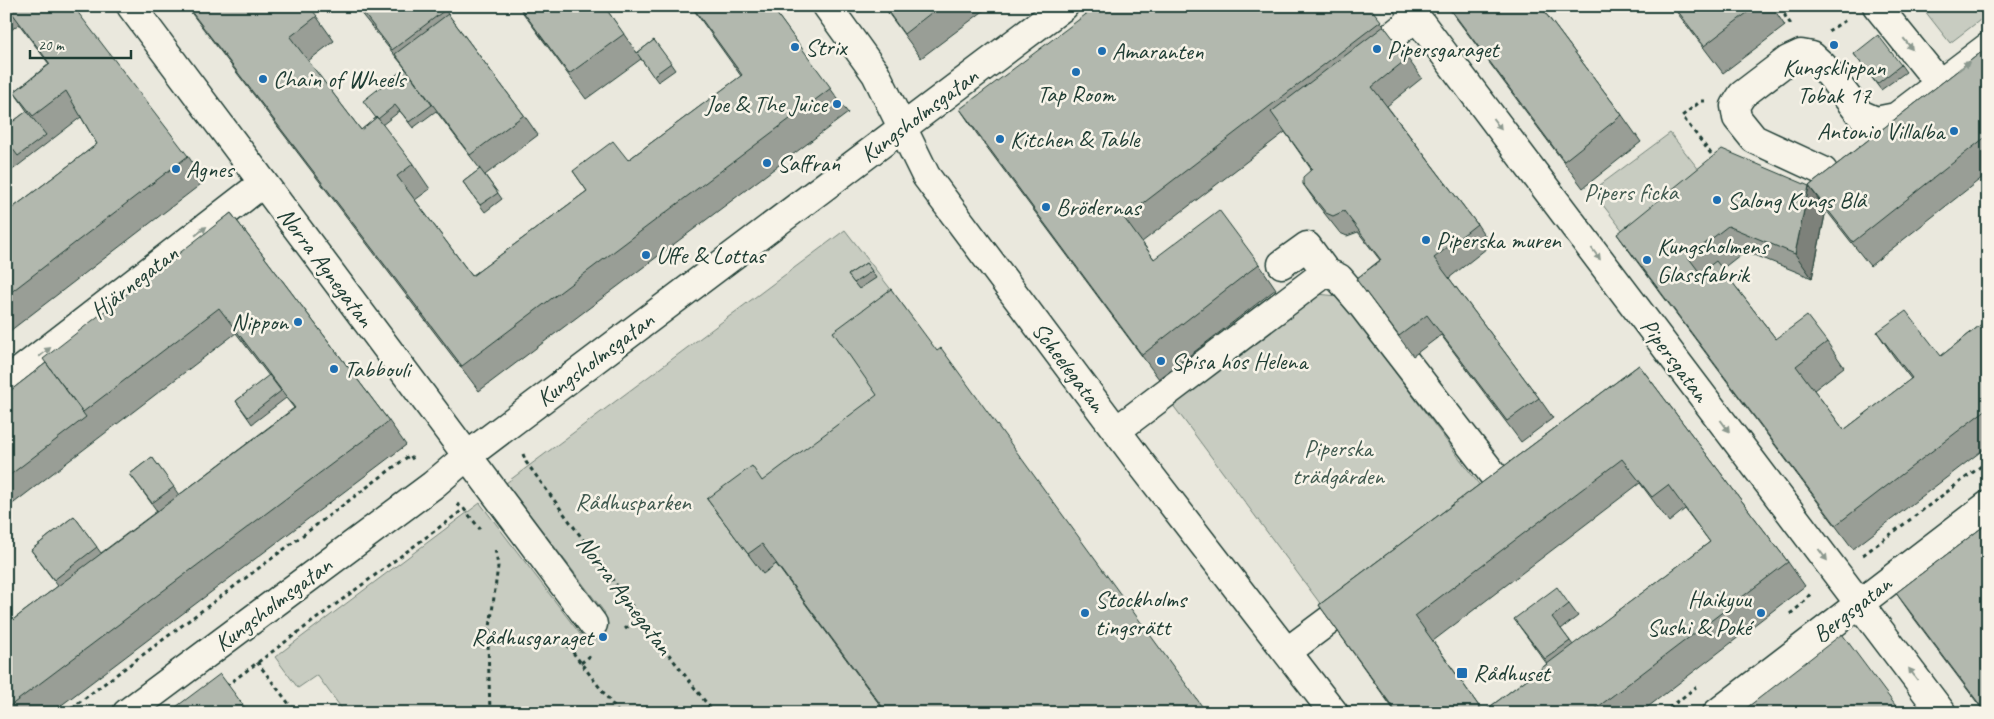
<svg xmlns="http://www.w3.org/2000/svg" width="1994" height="719" font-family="Caveat,sans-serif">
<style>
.green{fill:#c8ccc1;stroke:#74847a}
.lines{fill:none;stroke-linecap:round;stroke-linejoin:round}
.minor-casing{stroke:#1f3d34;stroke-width:31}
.path{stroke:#1f3d34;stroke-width:3;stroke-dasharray:4 4;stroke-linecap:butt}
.minor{stroke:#f7f3e8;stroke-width:28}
.wall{fill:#999e96;stroke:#1f3d34;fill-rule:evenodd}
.shaded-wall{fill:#7d817a;stroke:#1f3d34}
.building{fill:#b2b8ae;stroke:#1f3d34;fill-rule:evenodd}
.oneway{fill:#8b988e}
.poi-dot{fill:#1f6fb2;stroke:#f7f3e8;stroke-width:2}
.labels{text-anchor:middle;stroke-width:5;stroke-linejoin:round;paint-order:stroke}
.poi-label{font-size:24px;fill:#1f3d34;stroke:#f7f3e8;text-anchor:start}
.street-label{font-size:24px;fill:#1f3d34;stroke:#f7f3e8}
.park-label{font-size:24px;fill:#415a50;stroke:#f7f3e8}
</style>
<rect width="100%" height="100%" fill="#eae8dd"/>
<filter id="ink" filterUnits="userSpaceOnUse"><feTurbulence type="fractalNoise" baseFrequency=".02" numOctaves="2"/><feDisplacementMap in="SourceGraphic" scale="10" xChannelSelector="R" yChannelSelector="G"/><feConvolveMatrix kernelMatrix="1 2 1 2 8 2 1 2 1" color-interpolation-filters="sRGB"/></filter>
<g filter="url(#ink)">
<g class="green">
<polygon points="1921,6 1988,6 1988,14 1950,43"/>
<polygon points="1670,133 1700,171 1623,231 1592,191"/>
<polygon points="845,230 906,309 891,415 762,574 776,564 886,713 345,713 317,675 298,688 275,657 480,503 580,634 605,613 506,483"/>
<polygon points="1317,294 1338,296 1481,487 1322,606 1172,404"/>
</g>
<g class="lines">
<defs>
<g id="minor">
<polyline points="131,6 593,624"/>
<polyline points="827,6 876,74 926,176 1139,461 1334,713"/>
<polyline points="1408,6 1942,713"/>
<polyline points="1877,6 1940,84"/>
<polyline points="1391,37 1416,17"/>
<polyline points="1823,171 1754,139 1737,118 1735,106 1742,95 1788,60 1801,54 1812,56 1823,66 1860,114 1876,121 1896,117 1988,47"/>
<polyline points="1282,264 1307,246 1326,272 1339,278 1362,305 1505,490"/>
<polyline points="6,382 263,183"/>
<polyline points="1117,430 1326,272"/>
<polyline points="1288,651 1359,598"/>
<polyline points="127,713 433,485 467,456 1064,6"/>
<polyline points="1717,713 1988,505"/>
</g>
</defs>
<use href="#minor" class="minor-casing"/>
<g class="path">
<polyline points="1785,6 1785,16 1792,26"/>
<polyline points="1828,31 1848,19"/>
<polyline points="1705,101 1701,101 1682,116 1715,159"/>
<polyline points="523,454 526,462 640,617 714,713"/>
<polyline points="457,504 464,509 480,529"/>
<polyline points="1863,555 1988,461"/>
<polyline points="1790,614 1801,605 1812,592"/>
<polyline points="625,629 640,617"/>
<polyline points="568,646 619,713"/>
<polyline points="257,662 296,713"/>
<polyline points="581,663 590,656"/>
<polyline points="226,686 464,509"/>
<polyline points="65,713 410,455 414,461"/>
<polyline points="490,713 488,643 498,566 495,548"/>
<polyline points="1663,713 1696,687"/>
</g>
<use href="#minor" class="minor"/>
</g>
<g class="wall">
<polygon points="6,6 188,156 205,181 6,334 6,213 97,144 81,117 6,175 6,127 27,111 14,92 49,64 19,24 6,34"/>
<polygon points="186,6 309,6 334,41 308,61 361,130 376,118 405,68 355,6 442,6 524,115 538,135 485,175 502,199 485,212 463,182 480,169 436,111 413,128 400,111 382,125 413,164 430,189 415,200 472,276 587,191 573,171 628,160 741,76 691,6 771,6 848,113 479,391"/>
<polygon points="518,6 604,6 637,53 654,40 675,70 658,82 641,59 586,99"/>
<polygon points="883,6 990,6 921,58"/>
<polygon points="1369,6 1422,78 1387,106 1477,224 1491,245 1449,278 1539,398 1553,418 1521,442 1441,335 1413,356 1356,279 1380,260 1358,232 1347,236 1340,233 1317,204 1303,184 1311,169 1285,132 1142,242 1154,259 1259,264 1276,289 1159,379 977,134 960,109"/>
<polygon points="1447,6 1540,6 1622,115 1641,142 1583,188"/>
<polygon points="1672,6 1772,6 1785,26 1723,73"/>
<polygon points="1988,47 1988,173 1870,266 1826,210 1812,278 1745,251 1722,269 1776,339 1827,342 1844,367 1814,390 1844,430 1911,379 1894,357 1877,332 1941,356 1988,319 1988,446 1853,549 1635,259 1617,234 1809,186"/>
<polygon points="1854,54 1901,65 1906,72 1881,90"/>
<polygon points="231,213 389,421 406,445 51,713 6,713 6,625 58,586 31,550 74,516 101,553 157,511 130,474 152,457 179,495 294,408 286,398 252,424 236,401 269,376 236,333 6,509 6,394 46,363"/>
<polygon points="866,263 876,278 859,289 848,275"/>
<path d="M 1639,365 L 1788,562 L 1805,586 L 1640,713 L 1396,713 L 1319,605 ZM 1640,483 L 1669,522 L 1685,509 L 1710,542 L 1573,645 L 1561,629 L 1578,616 L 1569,604 L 1514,619 L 1547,664 L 1483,712 L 1433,641 Z"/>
<polygon points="762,481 1207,713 886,713 776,564 763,574 707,499"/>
<polygon points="1988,523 1988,713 1985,713 1913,617 1896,593"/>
</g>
<polygon class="shaded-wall" points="1809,186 1826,210 1812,278 1795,254"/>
<g class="building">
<polygon points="7,6 73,6 188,156 6,296 6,213 97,144 66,91 33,116 14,92 50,64"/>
<polygon points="187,6 309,6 317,16 290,37 361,130 377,117 413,164 397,176 472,276 587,191 573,171 613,141 628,160 742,75 692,6 771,6 831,88 462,366"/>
<polygon points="358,6 442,6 445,10 392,50"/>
<polygon points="519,6 604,6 624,34 569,74"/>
<polygon points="884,6 940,6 904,34"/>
<polygon points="1097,6 1369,6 1381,21 1124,218 1154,259 1219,210 1259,264 1142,355 960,109"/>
<polygon points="1448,6 1540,6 1622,115 1564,161"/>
<polygon points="1674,6 1756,6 1704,46"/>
<polygon points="448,14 524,115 470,155 395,54"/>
<polygon points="1384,26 1408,58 1372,87 1477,224 1434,258 1539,398 1507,421 1427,315 1399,336 1356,279 1381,260 1344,211 1333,216 1326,213 1303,184 1303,177 1312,169 1271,112"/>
<polygon points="1878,35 1901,65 1877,84 1854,54"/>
<polygon points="654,40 671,63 653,76 637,53"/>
<polygon points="1988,47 1988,135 1853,242 1809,186"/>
<polygon points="405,68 432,105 409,122 395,105 378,119 377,117 376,118 363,101"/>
<polygon points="27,111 46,135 18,156 6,140 6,127"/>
<polygon points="1722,149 1809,186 1795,254 1728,226 1688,257 1700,273 1716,261 1776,339 1807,316 1827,342 1796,366 1844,430 1912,378 1877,332 1906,311 1941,356 1988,319 1988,408 1836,525 1617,234"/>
<polygon points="480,169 498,193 480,205 463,182"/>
<polygon points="231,213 389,421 6,709 6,625 295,408 219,308 83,412 43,359"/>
<polygon points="866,263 872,271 854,283 848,275"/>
<polygon points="891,289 937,351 941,348 1207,713 887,713 762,544 748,554 707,499 752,466 762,481 877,395 833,332"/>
<polygon points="46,363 86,417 6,478 6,394"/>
<path d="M 1639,365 L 1788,562 L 1590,713 L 1397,713 L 1319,605 ZM 1622,459 L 1652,497 L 1668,485 L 1710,542 L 1483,712 L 1415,616 Z"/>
<polygon points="269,375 281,391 248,417 236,401"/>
<polygon points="152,457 174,487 152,503 130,474"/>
<polygon points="74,516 97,547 54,580 31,550"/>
<polygon points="1988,523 1988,613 1984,616 1988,621 1988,713 1986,713 1896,593"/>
<polygon points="1557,587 1569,604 1552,617 1570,641 1545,659 1514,619"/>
<polygon points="1842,634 1901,713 1740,713"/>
<polygon points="220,674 249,713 168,713"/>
</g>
<defs><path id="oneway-solid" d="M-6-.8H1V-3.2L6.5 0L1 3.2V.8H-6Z" transform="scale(1.25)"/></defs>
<g class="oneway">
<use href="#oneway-solid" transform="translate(1908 44) rotate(52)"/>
<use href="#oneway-solid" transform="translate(1964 66) rotate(-38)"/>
<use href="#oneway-solid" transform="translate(1497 124) rotate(53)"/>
<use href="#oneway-solid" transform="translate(201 231) rotate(-38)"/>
<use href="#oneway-solid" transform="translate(1596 254) rotate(53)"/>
<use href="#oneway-solid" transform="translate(45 352) rotate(-38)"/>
<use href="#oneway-solid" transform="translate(1725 426) rotate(53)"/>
<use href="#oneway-solid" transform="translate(1823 555) rotate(53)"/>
<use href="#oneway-solid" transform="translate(1913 674) rotate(-127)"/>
</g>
</g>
<g class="poi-dot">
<circle cx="1834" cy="45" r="5"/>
<circle cx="795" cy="47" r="5"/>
<circle cx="1377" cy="49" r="5"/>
<circle cx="1102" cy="51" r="5"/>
<circle cx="1076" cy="72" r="5"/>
<circle cx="263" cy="79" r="5"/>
<circle cx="837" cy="104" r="5"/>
<circle cx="1954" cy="131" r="5"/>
<circle cx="1000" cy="139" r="5"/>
<circle cx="767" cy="163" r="5"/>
<circle cx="176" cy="169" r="5"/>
<circle cx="1717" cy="200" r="5"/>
<circle cx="1046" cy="207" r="5"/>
<circle cx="1426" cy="240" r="5"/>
<circle cx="646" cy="255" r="5"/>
<circle cx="1647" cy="260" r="5"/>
<circle cx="298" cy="322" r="5"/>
<circle cx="1161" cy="361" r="5"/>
<circle cx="334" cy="369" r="5"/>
<circle cx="1085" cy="613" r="5"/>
<circle cx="1761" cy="613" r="5"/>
<circle cx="603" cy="637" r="5"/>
<rect x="1456" y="667" width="12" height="12" rx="2.5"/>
</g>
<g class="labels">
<g class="poi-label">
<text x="805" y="55">Strix</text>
<text x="1387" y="57">Pipersgaraget</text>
<text x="1112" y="59">Amaranten</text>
<text x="1834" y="75" text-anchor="middle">Kungsklippan<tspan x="1834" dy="28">Tobak 17</tspan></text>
<text x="273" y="87">Chain of Wheels</text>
<text x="1076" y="102" text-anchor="middle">Tap Room</text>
<text x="827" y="112" text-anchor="end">Joe &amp; The Juice</text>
<text x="1944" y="139" text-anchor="end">Antonio Villalba</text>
<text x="1010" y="147">Kitchen &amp; Table</text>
<text x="777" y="171">Saffran</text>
<text x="186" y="177">Agnes</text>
<text x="1727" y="208">Salong Kungs Blå</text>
<text x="1056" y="215">Brödernas</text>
<text x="1436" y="248">Piperska muren</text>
<text x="1657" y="254">Kungsholmens<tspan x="1657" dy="28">Glassfabrik</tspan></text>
<text x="656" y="263">Uffe &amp; Lottas</text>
<text x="288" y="330" text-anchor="end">Nippon</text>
<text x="1171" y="369">Spisa hos Helena</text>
<text x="344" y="377">Tabbouli</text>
<text x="1095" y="607">Stockholms<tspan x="1095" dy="28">tingsrätt</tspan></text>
<text x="1751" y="607" text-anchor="end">Haikyuu<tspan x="1751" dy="28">Sushi &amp; Poké</tspan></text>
<text x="593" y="645" text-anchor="end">Rådhusgaraget</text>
<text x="1473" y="681">Rådhuset</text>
</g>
<g class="street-label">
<text transform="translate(919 115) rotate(-37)" y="8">Kungsholmsgatan</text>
<text transform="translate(326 267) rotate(53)" y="8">Norra Agnegatan</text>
<text transform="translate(134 282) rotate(-38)" y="8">Hjärnegatan</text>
<text transform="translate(595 359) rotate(-37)" y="8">Kungsholmsgatan</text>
<text transform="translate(1675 360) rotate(53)" y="8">Pipersgatan</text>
<text transform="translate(1069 367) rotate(53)" y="8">Scheelegatan</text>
<text transform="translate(625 595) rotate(53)" y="8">Norra Agnegatan</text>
<text transform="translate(273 604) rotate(-37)" y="8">Kungsholmsgatan</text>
<text transform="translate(1852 609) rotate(-38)" y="8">Bergsgatan</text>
</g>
<g class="park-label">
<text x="1631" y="200">Pipers ficka</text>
<text x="1338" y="456">Piperska<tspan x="1338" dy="28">trädgården</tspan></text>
<text x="633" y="510">Rådhusparken</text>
</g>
</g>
<rect width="1994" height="719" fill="none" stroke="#f7f3e8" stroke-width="25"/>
<rect x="12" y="12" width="1969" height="694" fill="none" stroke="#1f3d34" stroke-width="2" filter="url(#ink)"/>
<path d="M30 50v8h101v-8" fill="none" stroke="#1f3d34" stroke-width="2.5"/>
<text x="38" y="50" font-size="15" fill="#1f3d34" stroke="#f7f3e8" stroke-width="4" paint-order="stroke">20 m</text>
</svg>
